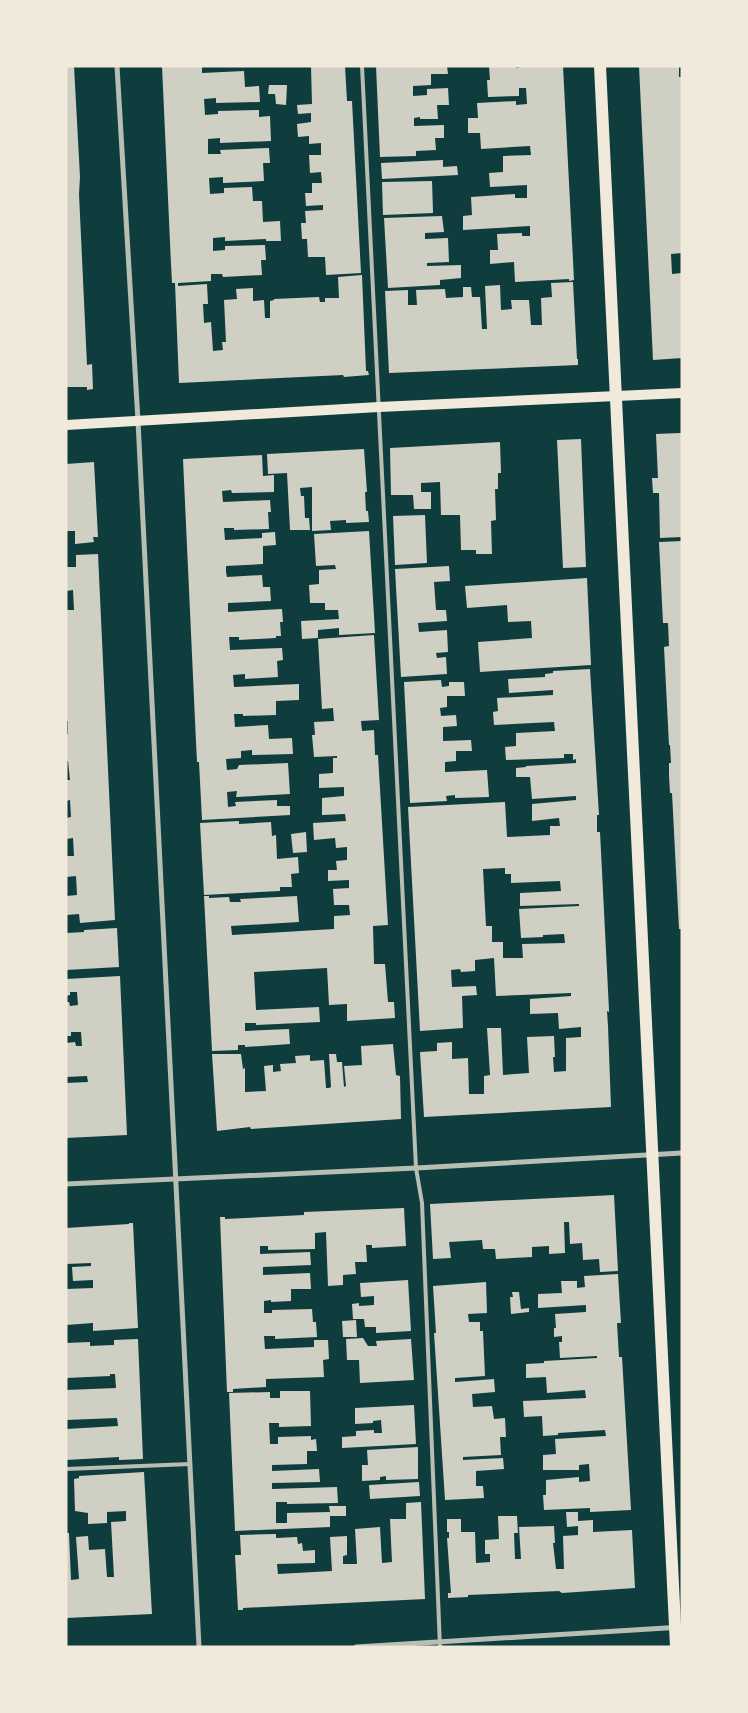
<svg xmlns="http://www.w3.org/2000/svg" width="748" height="1713" font-family="'Times New Roman',serif">
<style>
.building{fill:#cfcfc3;fill-rule:evenodd}
.lines{fill:none;stroke-linecap:round;stroke-linejoin:round}
.service{stroke:#b8beb3;stroke-width:4}
.minor{stroke:#b8beb3;stroke-width:5}
.secondary{stroke:#f1e9da;stroke-width:10}
.primary{stroke:#f1e9da;stroke-width:12}
</style>
<rect width="100%" height="100%" fill="#0f3d3e"/>
<!-- building -->
<g class="building">
<path d="M 66,66 L 74,66 L 80,177 L 79,194 L 87,365 L 92,364 L 93,389 L 87,390 L 87,387 L 66,387 Z"/>
<path d="M 162,66 L 202,66 L 202,73 L 244,71 L 245,87 L 259,86 L 260,102 L 216,103 L 216,98 L 204,99 L 205,115 L 218,114 L 218,111 L 259,110 L 259,117 L 270,116 L 271,141 L 220,143 L 220,138 L 208,139 L 208,154 L 221,154 L 220,150 L 269,148 L 270,163 L 263,163 L 264,181 L 223,183 L 223,177 L 209,178 L 210,194 L 224,193 L 224,188 L 252,187 L 253,201 L 262,201 L 263,222 L 280,221 L 281,241 L 266,241 L 266,239 L 225,241 L 225,237 L 213,238 L 213,251 L 225,250 L 225,246 L 265,245 L 266,260 L 261,260 L 262,275 L 223,277 L 222,274 L 211,274 L 211,281 L 178,283 L 178,286 L 207,284 L 208,304 L 203,304 L 204,323 L 211,322 L 213,351 L 223,350 L 222,342 L 226,342 L 224,300 L 237,299 L 236,289 L 253,288 L 253,301 L 264,300 L 265,318 L 270,318 L 270,301 L 274,300 L 274,299 L 319,297 L 320,302 L 325,302 L 325,298 L 339,298 L 338,277 L 362,275 L 366,371 L 368,371 L 369,375 L 344,377 L 343,375 L 179,383 L 175,283 L 172,283 L 171,264 Z"/>
<path d="M 311,66 L 345,66 L 347,101 L 352,101 L 361,273 L 326,275 L 325,257 L 308,257 L 307,239 L 302,239 L 301,223 L 306,223 L 305,211 L 323,210 L 323,205 L 306,206 L 305,193 L 312,193 L 312,183 L 322,183 L 321,172 L 310,173 L 309,155 L 321,155 L 321,143 L 309,144 L 309,136 L 298,137 L 297,124 L 311,122 L 311,113 L 298,114 L 297,105 L 312,104 Z"/>
<path d="M 376,66 L 447,66 L 448,74 L 431,74 L 431,85 L 413,86 L 413,96 L 427,95 L 427,89 L 448,88 L 449,105 L 437,105 L 438,119 L 420,119 L 420,117 L 414,118 L 414,126 L 444,125 L 444,138 L 435,138 L 436,150 L 416,151 L 416,156 L 380,157 Z"/>
<path d="M 489,66 L 516,66 L 516,68 L 525,66 L 563,66 L 574,280 L 569,281 L 569,279 L 515,282 L 514,262 L 490,264 L 490,250 L 498,250 L 497,234 L 522,233 L 522,236 L 530,236 L 530,226 L 463,230 L 463,216 L 472,215 L 471,197 L 515,194 L 515,198 L 527,198 L 527,185 L 490,187 L 489,173 L 503,172 L 503,156 L 531,155 L 530,146 L 481,149 L 480,133 L 468,133 L 468,118 L 478,118 L 477,103 L 516,101 L 516,105 L 527,104 L 526,88 L 519,88 L 519,96 L 488,97 L 487,80 L 490,80 Z"/>
<path d="M 639,66 L 679,66 L 679,77 L 682,77 L 682,253 L 671,254 L 672,274 L 682,273 L 682,358 L 653,360 Z"/>
<path d="M 269,85 L 287,85 L 286,105 L 276,104 L 275,94 L 268,94 Z"/>
<path d="M 443,160 L 443,167 L 457,166 L 458,175 L 382,179 L 381,163 Z"/>
<path d="M 432,181 L 433,213 L 383,215 L 382,182 Z"/>
<path d="M 442,216 L 444,232 L 425,233 L 425,239 L 448,238 L 449,262 L 427,263 L 427,266 L 461,265 L 461,278 L 440,280 L 440,285 L 388,288 L 384,218 Z"/>
<path d="M 573,282 L 577,359 L 578,359 L 578,365 L 389,373 L 385,291 L 408,290 L 408,305 L 417,305 L 416,290 L 445,289 L 446,298 L 463,297 L 463,287 L 471,287 L 472,297 L 480,297 L 482,329 L 487,329 L 485,286 L 500,285 L 501,310 L 512,309 L 511,300 L 529,300 L 531,325 L 542,325 L 541,298 L 552,297 L 551,283 Z"/>
<path d="M 680,433 L 682,433 L 682,537 L 660,538 L 659,493 L 653,493 L 652,478 L 658,478 L 656,434 Z"/>
<path d="M 581,439 L 586,567 L 563,568 L 557,440 Z"/>
<path d="M 500,442 L 501,473 L 498,473 L 498,489 L 495,489 L 496,520 L 491,521 L 492,554 L 476,554 L 476,550 L 461,550 L 460,515 L 441,515 L 440,482 L 421,483 L 421,492 L 431,492 L 431,509 L 414,509 L 413,495 L 391,495 L 390,448 Z"/>
<path d="M 364,449 L 367,492 L 365,492 L 366,511 L 368,511 L 369,522 L 346,523 L 346,520 L 330,521 L 331,530 L 312,531 L 312,487 L 300,488 L 301,496 L 304,496 L 305,518 L 309,518 L 310,530 L 290,530 L 287,473 L 268,474 L 267,454 Z"/>
<path d="M 262,455 L 263,476 L 274,475 L 274,492 L 232,493 L 231,490 L 222,491 L 223,502 L 270,500 L 271,512 L 268,512 L 269,529 L 234,530 L 234,528 L 224,528 L 225,540 L 262,538 L 262,533 L 275,532 L 276,545 L 263,546 L 263,564 L 226,566 L 226,572 L 227,577 L 262,575 L 263,587 L 270,587 L 271,601 L 228,603 L 228,612 L 282,609 L 283,622 L 280,622 L 281,636 L 276,636 L 276,638 L 239,640 L 239,637 L 229,637 L 230,650 L 282,648 L 283,660 L 277,661 L 278,677 L 245,679 L 245,674 L 233,675 L 234,687 L 299,684 L 299,700 L 276,701 L 276,715 L 243,716 L 243,714 L 234,714 L 235,727 L 268,725 L 269,739 L 292,738 L 293,754 L 252,755 L 252,750 L 241,751 L 241,758 L 226,759 L 227,770 L 237,769 L 239,765 L 288,763 L 290,794 L 236,797 L 237,791 L 227,792 L 228,807 L 236,806 L 235,802 L 277,800 L 277,806 L 290,806 L 290,815 L 202,820 L 199,762 L 197,762 L 196,742 L 183,459 Z"/>
<path d="M 94,462 L 98,537 L 93,537 L 94,542 L 75,544 L 75,531 L 66,531 L 66,464 Z"/>
<path d="M 425,515 L 427,563 L 395,565 L 393,516 Z"/>
<path d="M 369,531 L 375,633 L 339,635 L 339,628 L 318,630 L 318,638 L 302,639 L 301,621 L 339,619 L 338,610 L 325,610 L 325,603 L 310,603 L 309,585 L 319,584 L 319,570 L 336,569 L 335,565 L 316,566 L 314,534 Z"/>
<path d="M 682,541 L 682,929 L 679,929 L 672,793 L 670,793 L 669,775 L 669,763 L 671,763 L 670,745 L 669,745 L 664,647 L 669,646 L 668,623 L 663,623 L 659,542 Z"/>
<path d="M 98,554 L 115,920 L 80,923 L 79,914 L 66,915 L 66,896 L 77,895 L 76,876 L 66,877 L 66,856 L 74,856 L 73,838 L 66,839 L 66,818 L 71,817 L 70,800 L 66,801 L 66,780 L 70,780 L 68,761 L 66,761 L 66,734 L 68,734 L 68,721 L 66,721 L 66,610 L 74,610 L 73,590 L 66,591 L 66,567 L 76,567 L 76,555 Z"/>
<path d="M 449,566 L 450,581 L 434,582 L 436,610 L 446,610 L 447,621 L 418,623 L 419,632 L 447,630 L 448,652 L 436,653 L 437,658 L 446,657 L 447,674 L 401,677 L 395,569 Z"/>
<path d="M 587,578 L 591,665 L 480,672 L 478,642 L 532,638 L 531,621 L 508,622 L 507,605 L 467,608 L 465,586 Z"/>
<path d="M 374,635 L 379,720 L 361,721 L 362,731 L 374,730 L 375,754 L 375,755 L 378,755 L 388,925 L 373,926 L 374,964 L 385,964 L 388,1002 L 394,1002 L 395,1018 L 347,1021 L 347,1004 L 329,1005 L 327,968 L 254,972 L 256,1010 L 319,1007 L 320,1022 L 256,1025 L 256,1023 L 245,1023 L 245,1031 L 289,1029 L 290,1044 L 245,1047 L 245,1045 L 238,1045 L 238,1050 L 212,1051 L 204,896 L 209,896 L 209,898 L 229,897 L 230,902 L 241,902 L 240,899 L 297,896 L 299,922 L 231,926 L 232,935 L 334,929 L 334,916 L 350,915 L 349,905 L 334,905 L 333,889 L 349,888 L 349,880 L 328,881 L 328,870 L 337,870 L 336,861 L 347,860 L 347,847 L 336,848 L 335,838 L 314,840 L 313,823 L 346,821 L 345,814 L 322,815 L 322,798 L 344,796 L 344,787 L 319,788 L 319,774 L 333,773 L 333,758 L 337,758 L 337,756 L 314,757 L 312,735 L 315,735 L 314,722 L 334,721 L 333,708 L 322,709 L 318,639 Z"/>
<path d="M 590,669 L 599,815 L 597,815 L 597,832 L 600,832 L 609,1010 L 609,1012 L 607,1011 L 608,1026 L 611,1107 L 424,1117 L 420,1052 L 437,1051 L 437,1043 L 452,1042 L 452,1059 L 468,1058 L 469,1094 L 484,1094 L 484,1076 L 490,1075 L 487,1028 L 501,1028 L 503,1075 L 529,1073 L 527,1037 L 554,1036 L 555,1057 L 553,1057 L 554,1072 L 566,1071 L 566,1038 L 581,1037 L 581,1027 L 559,1029 L 558,1013 L 530,1014 L 530,999 L 571,996 L 571,993 L 496,996 L 494,958 L 475,960 L 475,971 L 461,972 L 460,969 L 451,970 L 452,987 L 476,986 L 477,995 L 462,996 L 463,1028 L 420,1031 L 408,807 L 505,802 L 507,837 L 550,835 L 550,826 L 560,826 L 559,818 L 532,821 L 532,804 L 576,800 L 576,796 L 532,799 L 530,777 L 516,777 L 516,768 L 526,767 L 526,766 L 576,763 L 576,759 L 573,760 L 573,754 L 564,754 L 564,758 L 506,760 L 505,747 L 516,746 L 516,733 L 555,731 L 554,722 L 494,725 L 493,712 L 498,711 L 497,698 L 553,695 L 553,690 L 509,693 L 508,679 L 545,677 L 545,674 L 553,673 L 553,671 ZM 505,868 L 505,874 L 511,874 L 511,883 L 560,881 L 561,891 L 520,893 L 520,906 L 579,904 L 579,906 L 519,909 L 521,938 L 543,937 L 543,935 L 564,934 L 565,943 L 522,944 L 523,958 L 503,958 L 503,942 L 492,942 L 492,926 L 486,926 L 483,869 Z"/>
<path d="M 441,680 L 442,687 L 449,686 L 449,682 L 464,682 L 465,696 L 447,696 L 447,707 L 440,708 L 441,716 L 456,715 L 457,726 L 443,727 L 443,741 L 471,740 L 472,751 L 456,751 L 456,761 L 445,762 L 445,772 L 487,770 L 489,797 L 455,798 L 455,795 L 446,796 L 447,801 L 410,803 L 404,682 Z"/>
<path d="M 239,821 L 239,824 L 271,822 L 272,836 L 276,835 L 277,859 L 298,857 L 299,873 L 291,874 L 292,887 L 280,887 L 280,891 L 204,895 L 200,823 Z"/>
<path d="M 306,832 L 307,852 L 293,853 L 291,834 Z"/>
<path d="M 117,928 L 119,967 L 66,970 L 66,933 L 84,932 L 84,930 Z"/>
<path d="M 120,976 L 127,1135 L 66,1138 L 66,1083 L 88,1082 L 87,1076 L 66,1077 L 66,1043 L 75,1042 L 76,1046 L 82,1046 L 81,1032 L 71,1032 L 71,1036 L 66,1036 L 66,1002 L 69,1002 L 70,1006 L 78,1005 L 77,992 L 70,992 L 70,995 L 66,996 L 66,979 Z"/>
<path d="M 393,1044 L 396,1075 L 400,1076 L 401,1119 L 251,1129 L 250,1127 L 217,1131 L 212,1054 L 241,1054 L 243,1069 L 245,1068 L 245,1092 L 266,1091 L 264,1066 L 273,1065 L 273,1072 L 281,1071 L 280,1064 L 296,1063 L 295,1056 L 310,1055 L 310,1061 L 324,1060 L 326,1088 L 329,1088 L 331,1087 L 329,1054 L 336,1054 L 337,1062 L 342,1062 L 344,1087 L 346,1086 L 344,1066 L 362,1065 L 361,1046 Z"/>
<path d="M 614,1195 L 618,1271 L 600,1272 L 599,1259 L 583,1260 L 582,1243 L 570,1244 L 569,1222 L 564,1222 L 565,1253 L 549,1254 L 549,1246 L 532,1247 L 532,1257 L 496,1259 L 495,1249 L 483,1249 L 482,1240 L 449,1242 L 451,1258 L 433,1259 L 430,1204 Z"/>
<path d="M 404,1208 L 406,1246 L 372,1248 L 372,1245 L 366,1245 L 367,1262 L 355,1262 L 356,1274 L 343,1275 L 343,1285 L 328,1286 L 326,1232 L 315,1233 L 315,1249 L 268,1250 L 268,1246 L 260,1246 L 260,1254 L 310,1252 L 311,1265 L 263,1267 L 263,1275 L 310,1273 L 311,1289 L 291,1289 L 291,1301 L 271,1302 L 271,1300 L 264,1301 L 264,1313 L 272,1313 L 272,1310 L 312,1309 L 313,1322 L 316,1322 L 317,1337 L 275,1339 L 275,1336 L 264,1336 L 265,1349 L 314,1347 L 314,1340 L 328,1340 L 329,1359 L 323,1360 L 324,1377 L 266,1379 L 266,1387 L 233,1389 L 233,1392 L 227,1392 L 220,1217 L 225,1217 L 225,1219 L 304,1215 L 304,1212 Z"/>
<path d="M 129,1223 L 133,1223 L 138,1328 L 93,1331 L 93,1323 L 66,1325 L 66,1289 L 93,1288 L 93,1280 L 73,1281 L 72,1267 L 91,1266 L 91,1263 L 66,1264 L 66,1228 L 129,1224 Z"/>
<path d="M 618,1274 L 621,1323 L 617,1323 L 619,1357 L 622,1357 L 631,1510 L 590,1512 L 590,1508 L 544,1510 L 543,1495 L 546,1495 L 546,1480 L 579,1477 L 579,1482 L 590,1481 L 589,1464 L 579,1465 L 579,1470 L 543,1470 L 543,1455 L 556,1454 L 555,1439 L 606,1436 L 605,1430 L 558,1433 L 558,1435 L 543,1436 L 542,1416 L 524,1417 L 523,1401 L 586,1398 L 585,1390 L 547,1393 L 546,1377 L 526,1378 L 526,1364 L 544,1363 L 544,1361 L 597,1358 L 597,1356 L 560,1358 L 559,1342 L 562,1342 L 562,1336 L 554,1337 L 554,1328 L 556,1328 L 555,1314 L 586,1312 L 586,1305 L 538,1308 L 538,1294 L 562,1293 L 561,1281 L 577,1281 L 577,1288 L 585,1287 L 584,1276 Z"/>
<path d="M 408,1280 L 411,1331 L 376,1333 L 376,1327 L 365,1327 L 364,1319 L 353,1319 L 352,1304 L 359,1303 L 359,1306 L 374,1305 L 374,1296 L 361,1297 L 360,1283 Z"/>
<path d="M 486,1282 L 487,1313 L 468,1314 L 469,1322 L 480,1322 L 480,1331 L 483,1331 L 485,1376 L 455,1378 L 455,1382 L 494,1379 L 495,1392 L 472,1394 L 473,1407 L 492,1406 L 494,1419 L 505,1418 L 506,1437 L 500,1437 L 501,1455 L 463,1457 L 463,1460 L 503,1458 L 504,1469 L 476,1471 L 476,1486 L 483,1486 L 484,1498 L 445,1500 L 434,1333 L 436,1333 L 433,1286 Z"/>
<path d="M 512,1292 L 519,1292 L 521,1309 L 529,1308 L 529,1312 L 511,1314 L 510,1297 L 513,1297 Z"/>
<path d="M 356,1320 L 357,1337 L 343,1337 L 342,1321 Z"/>
<path d="M 363,1338 L 368,1346 L 377,1346 L 376,1341 L 411,1339 L 414,1380 L 360,1383 L 359,1360 L 347,1360 L 346,1339 Z"/>
<path d="M 138,1339 L 143,1459 L 119,1460 L 119,1457 L 66,1460 L 66,1429 L 118,1426 L 117,1418 L 66,1420 L 66,1390 L 116,1388 L 115,1374 L 110,1374 L 110,1376 L 66,1378 L 66,1343 L 90,1342 L 90,1346 L 114,1345 L 114,1340 Z"/>
<path d="M 280,1391 L 310,1391 L 311,1426 L 279,1427 L 279,1423 L 269,1423 L 270,1444 L 278,1444 L 278,1437 L 311,1436 L 311,1440 L 316,1439 L 317,1451 L 307,1451 L 307,1464 L 272,1465 L 272,1471 L 319,1469 L 320,1482 L 272,1483 L 272,1489 L 337,1487 L 338,1503 L 287,1504 L 287,1502 L 276,1502 L 276,1523 L 287,1523 L 287,1513 L 330,1512 L 329,1506 L 346,1506 L 346,1516 L 330,1516 L 330,1527 L 235,1531 L 229,1393 L 270,1392 L 270,1398 L 280,1398 Z"/>
<path d="M 414,1405 L 416,1444 L 342,1448 L 342,1437 L 356,1436 L 356,1431 L 374,1430 L 374,1433 L 382,1433 L 381,1420 L 373,1421 L 373,1423 L 355,1424 L 355,1408 Z"/>
<path d="M 418,1447 L 418,1479 L 386,1480 L 386,1476 L 380,1477 L 380,1480 L 362,1481 L 362,1465 L 368,1465 L 367,1450 Z"/>
<path d="M 144,1472 L 152,1614 L 66,1618 L 66,1533 L 69,1533 L 71,1580 L 79,1579 L 76,1537 L 88,1536 L 89,1550 L 105,1549 L 107,1577 L 114,1577 L 111,1522 L 126,1521 L 126,1511 L 107,1512 L 107,1523 L 88,1524 L 88,1513 L 75,1511 L 74,1479 L 79,1478 L 79,1476 Z"/>
<path d="M 419,1482 L 420,1496 L 370,1499 L 369,1485 Z"/>
<path d="M 421,1502 L 425,1599 L 243,1608 L 243,1610 L 238,1610 L 235,1555 L 241,1555 L 240,1535 L 276,1534 L 276,1538 L 297,1537 L 298,1544 L 302,1543 L 303,1551 L 315,1550 L 315,1563 L 277,1564 L 278,1574 L 332,1571 L 330,1537 L 347,1536 L 347,1555 L 343,1556 L 343,1564 L 357,1564 L 355,1529 L 380,1527 L 382,1563 L 392,1562 L 390,1519 L 406,1519 L 406,1503 Z"/>
<path d="M 566,1512 L 578,1512 L 578,1521 L 593,1520 L 593,1532 L 632,1530 L 635,1588 L 562,1593 L 559,1591 L 468,1595 L 468,1597 L 448,1598 L 448,1593 L 451,1593 L 447,1538 L 449,1538 L 449,1532 L 447,1532 L 447,1519 L 461,1519 L 461,1532 L 475,1532 L 476,1563 L 490,1562 L 490,1554 L 485,1554 L 485,1540 L 499,1539 L 498,1516 L 517,1516 L 518,1533 L 514,1533 L 515,1559 L 521,1559 L 519,1527 L 554,1526 L 555,1543 L 553,1543 L 556,1569 L 564,1569 L 563,1536 L 578,1535 L 578,1526 L 567,1527 Z"/>
</g>
<g class="lines">
<!-- service -->
<g class="service">
<path d="M 362,66 L 416,1168 L 422,1203 L 440,1647"/>
<path d="M 66,1469 L 190,1464"/>
</g>
<!-- minor -->
<g class="minor">
<path d="M 117,66 L 138,421 L 199,1647"/>
<path d="M 66,1184 L 416,1168 L 682,1153"/>
<path d="M 356,1647 L 682,1627"/>
</g>
<!-- secondary -->
<path class="secondary" d="M 66,425 L 379,407 L 682,393"/>
<!-- primary -->
<path class="primary" d="M 600,66 L 676,1647"/>
</g>
<!-- border -->
<rect width="748" height="1713" fill="none" stroke="#f1e9da" stroke-width="135"/>
</svg>
